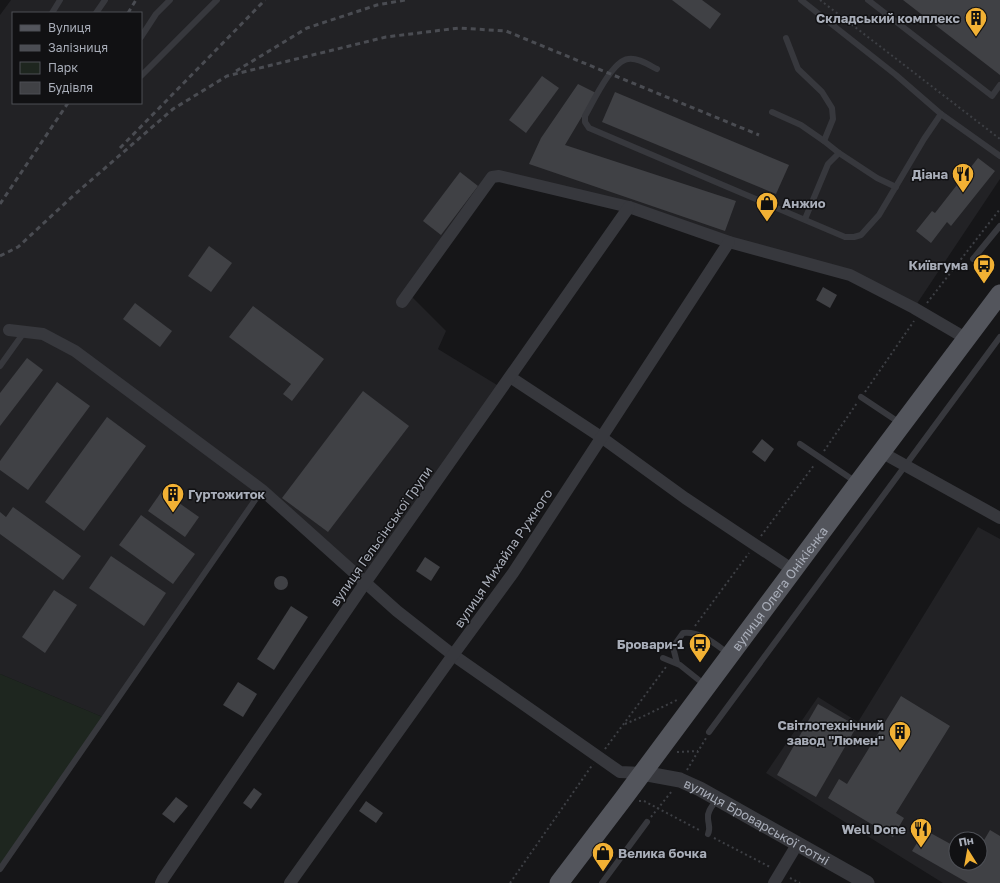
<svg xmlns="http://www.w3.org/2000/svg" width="1000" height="883" font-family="'Golos Text',sans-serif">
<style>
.built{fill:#222225;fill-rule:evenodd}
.green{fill:#1e261f}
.building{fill:#404145}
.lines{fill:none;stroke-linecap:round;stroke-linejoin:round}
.path{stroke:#3d3f44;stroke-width:2;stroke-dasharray:2 3;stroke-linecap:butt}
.service{stroke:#37383d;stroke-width:6}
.minor{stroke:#37383d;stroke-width:12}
.tertiary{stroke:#37383d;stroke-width:15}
.primary{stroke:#53555c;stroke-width:19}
.rail{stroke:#4a4c52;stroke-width:3;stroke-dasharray:5 4;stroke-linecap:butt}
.labels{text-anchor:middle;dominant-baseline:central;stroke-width:3;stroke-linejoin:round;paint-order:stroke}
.poi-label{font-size:13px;font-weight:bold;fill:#a8adb8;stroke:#111113;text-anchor:end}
.street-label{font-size:13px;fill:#a8adb8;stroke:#111113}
</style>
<rect width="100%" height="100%" fill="#161618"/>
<!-- built -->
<g class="built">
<path d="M 11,0 L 1000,0 L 1000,179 L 914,308 L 850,275 L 499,176 L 412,297 L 446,331 L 438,349 L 502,388 L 365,583 L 262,490 L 105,718 L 0,674 L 0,15 ZM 13,13 L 141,13 L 141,103 L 13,103 Z"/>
<path d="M 978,527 L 1000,539 L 1000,883 L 943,883 L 766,773 L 818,697 L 858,722 ZM 956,839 L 980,839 L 980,863 L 956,863 Z"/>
</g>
<!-- green -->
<path class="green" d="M 0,674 L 105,718 L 0,869 Z"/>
<!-- building -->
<g class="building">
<path d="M 672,0 L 702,0 L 721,14 L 710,29 Z"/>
<path d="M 903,0 L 1000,0 L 1000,75 Z"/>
<path d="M 542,76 L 559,88 L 526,133 L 509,120 Z"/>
<path d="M 578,84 L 596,93 L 565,145 L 736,201 L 725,231 L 529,164 L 541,138 Z"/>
<path d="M 615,92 L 789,165 L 776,194 L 602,122 Z"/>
<path d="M 978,158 L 995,171 L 951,226 L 947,222 L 931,243 L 916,231 L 932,211 L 935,213 Z"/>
<path d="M 460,172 L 478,186 L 441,235 L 423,221 Z"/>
<path d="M 209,246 L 232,263 L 211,292 L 188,276 Z"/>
<path d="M 823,287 L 837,295 L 830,308 L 816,300 Z"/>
<path d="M 135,303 L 172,331 L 160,347 L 123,319 Z"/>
<path d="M 253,306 L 324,359 L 292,401 L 283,394 L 291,384 L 229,337 Z"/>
<path d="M 27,358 L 43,370 L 0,426 L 0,393 Z"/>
<path d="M 57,382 L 90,406 L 28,490 L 0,470 L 0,461 Z"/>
<path d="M 363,391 L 409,426 L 328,532 L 282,498 Z"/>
<path d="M 107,417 L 146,446 L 84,531 L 45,502 Z"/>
<path d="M 762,439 L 774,449 L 765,462 L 752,452 Z"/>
<path d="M 162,491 L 199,517 L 185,537 L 148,511 Z"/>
<path d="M 13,507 L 81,556 L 63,580 L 0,534 L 0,512 L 6,517 Z"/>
<path d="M 141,515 L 195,554 L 173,584 L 119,545 Z"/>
<path d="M 111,556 L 166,593 L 144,626 L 89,588 Z"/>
<path d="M 425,557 L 440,567 L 431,581 L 416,571 Z"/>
<circle cx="281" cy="583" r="7"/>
<path d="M 54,590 L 77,605 L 45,653 L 22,637 Z"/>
<path d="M 291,606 L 308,617 L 274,670 L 257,659 Z"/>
<path d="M 238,682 L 257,694 L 243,717 L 223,705 Z"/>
<path d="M 901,696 L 950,726 L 896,813 L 904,818 L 893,837 L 828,798 L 839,779 L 847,784 Z"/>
<path d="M 818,704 L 857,726 L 816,797 L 777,775 Z"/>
<path d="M 254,788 L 262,794 L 251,809 L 243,803 Z"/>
<path d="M 176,797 L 188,806 L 174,823 L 162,814 Z"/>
<path d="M 366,801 L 383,813 L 376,823 L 359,811 Z"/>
<path d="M 925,830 L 956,847 L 956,863 L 980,863 L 980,847 L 990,830 L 1000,836 L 1000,883 L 968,883 L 912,851 Z"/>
</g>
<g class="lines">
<!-- path -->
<g class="path">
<path d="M 820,0 L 1000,139"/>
<path d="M 927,303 L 1000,209"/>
<path d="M 865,392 L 914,321"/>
<path d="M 824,451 L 857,403"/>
<path d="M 761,536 L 815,464"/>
<path d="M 695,626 L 749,553"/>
<path d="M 625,724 L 646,715 L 679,699"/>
<path d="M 605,749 L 666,667"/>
<path d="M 677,752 L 698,751"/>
<path d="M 687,770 L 706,738"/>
<path d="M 639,801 L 644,801 L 701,831"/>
<path d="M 651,817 L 672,791"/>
<path d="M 714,838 L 770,867"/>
<path d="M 790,878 L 800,883"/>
<path d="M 510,883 L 593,764"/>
</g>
<!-- service -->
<g class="service">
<path d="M 801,0 L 896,75 L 941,114 L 1000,156"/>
<path d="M 868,0 L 992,96 L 1000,85"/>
<path d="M 52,13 L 60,0"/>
<path d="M 96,13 L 105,0"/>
<path d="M 141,37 L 156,14 L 170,0"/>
<path d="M 786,38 L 798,69 L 822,92 L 832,108 L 833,119 L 824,141"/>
<path d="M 657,69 C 649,65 637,57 628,59 C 612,61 593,102 585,116 L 585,122 L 589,128 L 845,237 L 854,237 L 861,235 L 879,215 L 924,139 L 941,114"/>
<path d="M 141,76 L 217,0"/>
<path d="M 772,112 L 801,125 L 824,141 L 839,153 L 877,178 L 896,187"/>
<path d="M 805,219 L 828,164 L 839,153"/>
<path d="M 973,259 L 1000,226"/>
<path d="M 0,366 L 25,331"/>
<path d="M 861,397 L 900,423"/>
<path d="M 800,444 L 856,482"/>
<path d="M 663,658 L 680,665 L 705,685"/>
<path d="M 677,663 L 673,647 L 683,633 C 701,631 715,644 729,654"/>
<path d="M 709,732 L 1000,337"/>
<path d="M 708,834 C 711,828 708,824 708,818 C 707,811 713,805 717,799"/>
<path d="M 0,869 L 262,490"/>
<path d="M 602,883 L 647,822"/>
</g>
<!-- minor -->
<g class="minor">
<path d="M 402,302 L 492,177 L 499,176 L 629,207 L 729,242 L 850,275 L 914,308 L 967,339"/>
<path d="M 9,330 L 43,334 L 75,351 L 262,490 L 397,611 L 453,655 L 620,772 L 642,773"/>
<path d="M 510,377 L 601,437 L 685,498 L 793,570"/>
<path d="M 881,452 L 1000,518"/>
<path d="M 161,883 L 163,879 L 365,583 L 629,207"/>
<path d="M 290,883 L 453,655 L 513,573 L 729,242"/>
<path d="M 774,883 L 798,843"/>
</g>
<!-- tertiary -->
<path class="tertiary" id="s1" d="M 642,773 L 680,780 L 700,789 L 867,883"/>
<!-- primary -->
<path class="primary" id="s2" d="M 559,883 L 623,799 L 858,483 L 1000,294"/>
<!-- rail -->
<g class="rail">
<path d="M 128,13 L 136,0"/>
<path d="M 236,71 L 307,28 L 377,5 L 405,0"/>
<path d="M 120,148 L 265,0"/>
<path d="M 0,204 L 68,103"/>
<path d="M 0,256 L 18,247 L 74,195 L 173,109 L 227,76 L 386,37 L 459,28 L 506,31 L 759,135"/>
</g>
</g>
<!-- icons -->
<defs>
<g id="building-pin" transform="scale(1.15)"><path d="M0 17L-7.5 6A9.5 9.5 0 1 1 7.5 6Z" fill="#f2b134" stroke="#111113"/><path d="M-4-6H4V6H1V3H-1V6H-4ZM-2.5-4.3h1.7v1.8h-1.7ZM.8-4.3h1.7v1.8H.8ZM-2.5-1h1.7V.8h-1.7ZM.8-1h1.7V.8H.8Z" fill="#111"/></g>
<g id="restaurant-pin" transform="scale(1.15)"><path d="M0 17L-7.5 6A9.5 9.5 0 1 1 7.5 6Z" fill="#f2b134" stroke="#111113"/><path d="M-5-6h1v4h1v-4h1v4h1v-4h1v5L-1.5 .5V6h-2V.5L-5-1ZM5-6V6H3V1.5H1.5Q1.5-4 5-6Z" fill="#111"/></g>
<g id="shop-pin" transform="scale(1.15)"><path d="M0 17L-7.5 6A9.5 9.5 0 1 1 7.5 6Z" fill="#f2b134" stroke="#111113"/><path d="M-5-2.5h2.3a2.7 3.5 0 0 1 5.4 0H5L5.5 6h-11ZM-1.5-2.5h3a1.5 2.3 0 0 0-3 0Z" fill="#111"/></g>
<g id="bus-pin" transform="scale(1.15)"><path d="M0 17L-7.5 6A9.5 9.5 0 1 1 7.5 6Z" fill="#f2b134" stroke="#111113"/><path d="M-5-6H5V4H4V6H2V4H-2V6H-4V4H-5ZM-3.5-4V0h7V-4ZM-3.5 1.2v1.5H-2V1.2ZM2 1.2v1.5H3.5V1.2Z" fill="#111"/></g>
</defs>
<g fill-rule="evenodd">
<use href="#building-pin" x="976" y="18"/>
<use href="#restaurant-pin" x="963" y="174"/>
<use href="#shop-pin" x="767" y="203"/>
<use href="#bus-pin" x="984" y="265"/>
<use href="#building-pin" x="173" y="494"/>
<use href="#bus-pin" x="700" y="644"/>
<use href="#building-pin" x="900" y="732"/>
<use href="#restaurant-pin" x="921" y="829"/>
<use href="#shop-pin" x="603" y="853"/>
</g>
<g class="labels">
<!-- poi labels -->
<g class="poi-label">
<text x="960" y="18">Складський комплекс</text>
<text x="948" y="174">Діана</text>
<text x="782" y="203" text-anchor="start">Анжио</text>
<text x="968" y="265">Київгума</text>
<text x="188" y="494" text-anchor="start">Гуртожиток</text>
<text x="684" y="644">Бровари-1</text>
<text x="884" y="725">Світлотехнічний<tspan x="884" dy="15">завод "Люмен"</tspan></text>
<text x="906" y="829">Well Done</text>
<text x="618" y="853" text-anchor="start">Велика бочка</text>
</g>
<!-- street labels -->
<g class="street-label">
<text transform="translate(381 536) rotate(-55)">вулиця Гельсінської Групи</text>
<text transform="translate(503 558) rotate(-56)">вулиця Михайла Ружного</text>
<text stroke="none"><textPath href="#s2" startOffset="368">вулиця Олега Онікієнка</textPath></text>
<text stroke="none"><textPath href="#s1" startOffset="126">вулиця Броварської сотні</textPath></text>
</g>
</g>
<!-- legend -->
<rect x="12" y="12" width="130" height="92" fill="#111113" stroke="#4d4f55"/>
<rect x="20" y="25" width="20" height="6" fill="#53555c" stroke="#4d4f55"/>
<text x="48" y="32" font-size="12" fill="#a8adb8">Вулиця</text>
<rect x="20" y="45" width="20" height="6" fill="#4a4c52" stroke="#4d4f55"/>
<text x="48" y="52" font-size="12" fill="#a8adb8">Залізниця</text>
<rect x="20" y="62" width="20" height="12" fill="#1e261f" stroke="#4d4f55"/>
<text x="48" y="72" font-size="12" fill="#a8adb8">Парк</text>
<rect x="20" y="82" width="20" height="12" fill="#404145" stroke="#4d4f55"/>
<text x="48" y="92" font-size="12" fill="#a8adb8">Будівля</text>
<!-- north arrow -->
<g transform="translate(968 851) rotate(349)"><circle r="19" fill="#111113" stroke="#4d4f55"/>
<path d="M0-3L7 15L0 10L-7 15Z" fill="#f2b134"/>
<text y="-6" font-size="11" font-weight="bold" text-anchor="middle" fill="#a8adb8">Пн</text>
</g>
</svg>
